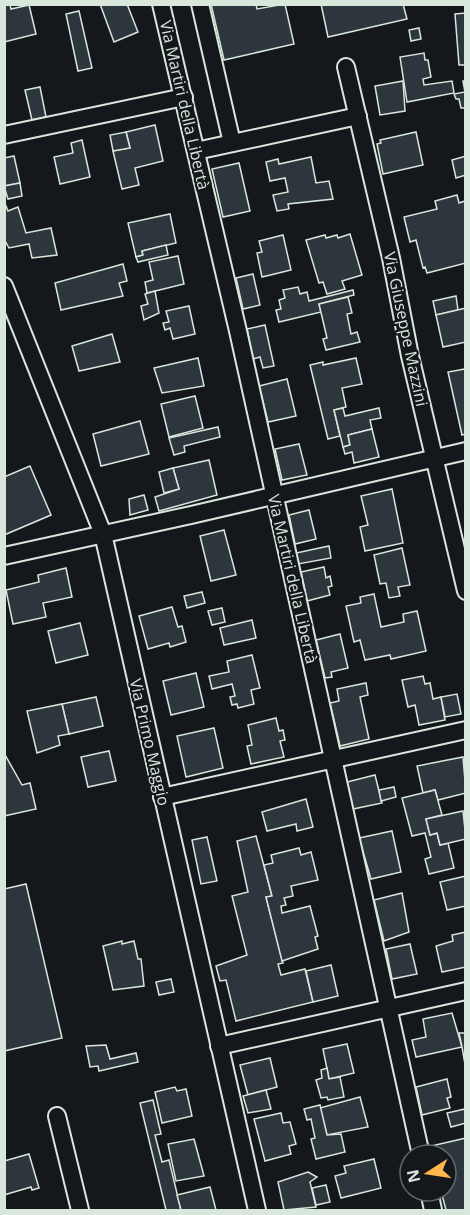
<svg xmlns="http://www.w3.org/2000/svg" width="470" height="1215" font-family="'Open Sans',sans-serif">
<style>
.building{fill:#2c363c;stroke:#d8e6dc;stroke-width:1.5}
.lines{fill:none;stroke-linecap:round;stroke-linejoin:round}
.street-casing{stroke:#d8e6dc;stroke-width:20}
.street{stroke:#14181c;stroke-width:16}
.labels{text-anchor:middle;dominant-baseline:central;stroke-width:4.5;stroke-linejoin:round;paint-order:stroke}
.street-label{font-size:16px;fill:#d8e6dc;stroke:#14181c}
</style>
<rect width="100%" height="100%" fill="#14181c"/>
<!-- building -->
<g class="building">
<path d="M 4,4 L 10,4 L 11,9 L 29,5 L 36,34 L 4,42 Z"/>
<path d="M 100,4 L 127,4 L 138,32 L 114,42 Z"/>
<path d="M 211,4 L 256,4 L 257,9 L 285,4 L 294,44 L 224,60 Z"/>
<path d="M 321,4 L 403,4 L 407,19 L 328,37 Z"/>
<path d="M 79,11 L 92,68 L 78,71 L 66,14 Z"/>
<path d="M 466,13 L 466,65 L 459,65 L 455,14 Z"/>
<path d="M 419,28 L 421,39 L 411,41 L 409,30 Z"/>
<path d="M 424,53 L 425,60 L 428,60 L 431,77 L 423,79 L 424,85 L 452,81 L 454,93 L 407,102 L 400,57 Z"/>
<path d="M 403,81 L 405,111 L 380,115 L 375,86 Z"/>
<path d="M 463,81 L 466,81 L 466,108 L 461,108 L 459,99 L 456,99 L 454,94 L 465,92 Z"/>
<path d="M 40,87 L 46,117 L 32,120 L 25,90 Z"/>
<path d="M 155,125 L 163,161 L 135,168 L 139,185 L 122,189 L 113,151 L 130,148 L 126,132 Z"/>
<path d="M 126,132 L 130,148 L 113,151 L 110,135 Z"/>
<path d="M 416,132 L 423,165 L 383,174 L 377,144 L 381,143 L 380,140 Z"/>
<path d="M 82,140 L 90,177 L 60,184 L 54,157 L 73,153 L 71,143 Z"/>
<path d="M 14,156 L 20,183 L 4,186 L 4,158 Z"/>
<path d="M 466,156 L 466,175 L 456,178 L 452,160 Z"/>
<path d="M 311,157 L 316,183 L 329,181 L 333,199 L 288,204 L 289,209 L 277,211 L 273,195 L 288,192 L 285,178 L 270,181 L 266,162 L 278,159 L 279,164 Z"/>
<path d="M 239,163 L 250,211 L 223,217 L 212,169 Z"/>
<path d="M 20,183 L 22,196 L 8,199 L 4,186 Z"/>
<path d="M 457,195 L 459,203 L 465,201 L 466,204 L 466,263 L 427,273 L 425,267 L 423,268 L 416,240 L 410,242 L 404,217 L 437,209 L 435,201 Z"/>
<path d="M 4,201 L 8,211 L 18,207 L 26,233 L 51,228 L 57,255 L 32,258 L 29,244 L 9,248 L 4,239 Z"/>
<path d="M 170,214 L 176,243 L 142,251 L 143,255 L 136,257 L 128,223 Z"/>
<path d="M 350,234 L 362,275 L 342,281 L 345,289 L 327,294 L 323,282 L 319,283 L 306,240 L 325,235 L 326,238 L 337,235 L 338,238 Z"/>
<path d="M 283,235 L 291,270 L 262,277 L 257,253 L 262,252 L 259,241 Z"/>
<path d="M 166,245 L 168,255 L 138,262 L 136,257 L 143,255 L 142,251 Z"/>
<path d="M 178,256 L 184,284 L 147,293 L 145,282 L 153,280 L 149,262 Z"/>
<path d="M 123,264 L 127,281 L 119,283 L 123,296 L 61,310 L 55,283 Z"/>
<path d="M 253,274 L 260,305 L 243,309 L 236,278 Z"/>
<path d="M 298,287 L 300,294 L 307,292 L 309,301 L 353,290 L 354,295 L 319,304 L 321,312 L 279,322 L 276,310 L 281,309 L 279,300 L 285,298 L 283,290 Z"/>
<path d="M 155,291 L 159,313 L 144,320 L 141,306 L 148,304 L 145,294 Z"/>
<path d="M 456,296 L 458,310 L 436,315 L 433,301 Z"/>
<path d="M 348,297 L 352,313 L 347,314 L 351,334 L 357,332 L 360,342 L 326,350 L 323,339 L 327,338 L 319,304 Z"/>
<path d="M 189,306 L 195,334 L 173,339 L 170,328 L 165,330 L 163,323 L 169,322 L 166,311 Z"/>
<path d="M 466,308 L 466,342 L 443,347 L 436,315 Z"/>
<path d="M 265,325 L 274,366 L 263,368 L 260,357 L 253,359 L 247,329 Z"/>
<path d="M 112,334 L 120,362 L 79,371 L 72,346 Z"/>
<path d="M 198,358 L 204,386 L 162,393 L 154,368 Z"/>
<path d="M 356,358 L 362,384 L 342,388 L 346,407 L 334,410 L 340,436 L 328,439 L 310,365 L 323,362 L 323,365 Z"/>
<path d="M 465,369 L 466,434 L 462,435 L 448,372 Z"/>
<path d="M 287,379 L 296,416 L 268,422 L 259,386 Z"/>
<path d="M 195,396 L 203,428 L 169,437 L 161,404 Z"/>
<path d="M 343,408 L 345,416 L 379,408 L 381,418 L 370,420 L 372,429 L 348,435 L 350,445 L 343,447 L 334,410 Z"/>
<path d="M 140,421 L 149,454 L 101,466 L 93,434 Z"/>
<path d="M 218,427 L 220,437 L 184,446 L 185,452 L 174,455 L 169,438 Z"/>
<path d="M 372,429 L 379,457 L 354,463 L 352,452 L 345,454 L 343,447 L 350,445 L 348,435 Z"/>
<path d="M 299,444 L 307,475 L 282,480 L 275,449 Z"/>
<path d="M 209,460 L 217,495 L 159,511 L 155,497 L 179,489 L 173,468 Z"/>
<path d="M 30,466 L 51,515 L 4,535 L 4,477 Z"/>
<path d="M 173,468 L 179,489 L 164,493 L 159,472 Z"/>
<path d="M 392,489 L 403,543 L 365,551 L 360,527 L 368,525 L 361,496 Z"/>
<path d="M 144,495 L 148,510 L 130,515 L 129,499 Z"/>
<path d="M 309,510 L 316,539 L 295,544 L 289,515 Z"/>
<path d="M 224,530 L 236,575 L 211,581 L 200,536 Z"/>
<path d="M 329,546 L 331,558 L 298,564 L 296,553 Z"/>
<path d="M 402,548 L 410,585 L 398,587 L 400,596 L 389,598 L 386,583 L 380,584 L 374,555 Z"/>
<path d="M 324,567 L 326,578 L 330,576 L 332,586 L 328,587 L 330,595 L 307,601 L 301,572 Z"/>
<path d="M 66,568 L 72,597 L 43,603 L 46,617 L 13,624 L 6,590 L 39,582 L 38,575 Z"/>
<path d="M 202,592 L 205,603 L 187,608 L 184,596 Z"/>
<path d="M 374,594 L 381,627 L 404,622 L 403,614 L 417,611 L 426,651 L 391,659 L 390,655 L 365,660 L 360,640 L 354,642 L 346,606 L 361,603 L 360,597 Z"/>
<path d="M 172,607 L 178,627 L 182,626 L 186,642 L 170,647 L 169,643 L 148,649 L 139,616 Z"/>
<path d="M 222,608 L 225,622 L 212,625 L 208,611 Z"/>
<path d="M 252,620 L 256,638 L 224,645 L 220,628 Z"/>
<path d="M 80,623 L 88,655 L 56,663 L 48,631 Z"/>
<path d="M 340,634 L 348,668 L 331,672 L 332,677 L 325,678 L 316,640 Z"/>
<path d="M 252,655 L 260,688 L 251,690 L 254,704 L 238,708 L 237,704 L 232,705 L 230,697 L 235,696 L 232,684 L 212,689 L 209,676 L 229,672 L 227,661 Z"/>
<path d="M 196,673 L 204,707 L 171,715 L 163,681 Z"/>
<path d="M 423,676 L 425,684 L 430,683 L 433,699 L 441,697 L 445,720 L 419,725 L 415,705 L 408,707 L 402,680 Z"/>
<path d="M 366,683 L 368,695 L 360,697 L 369,739 L 340,746 L 330,703 L 339,701 L 337,689 Z"/>
<path d="M 457,694 L 461,714 L 445,717 L 441,697 Z"/>
<path d="M 96,697 L 103,726 L 69,734 L 62,704 Z"/>
<path d="M 62,704 L 69,734 L 58,736 L 60,745 L 37,753 L 27,711 Z"/>
<path d="M 276,718 L 279,731 L 283,730 L 285,740 L 280,741 L 284,757 L 251,764 L 247,746 L 252,745 L 248,725 Z"/>
<path d="M 214,728 L 223,768 L 186,777 L 177,736 Z"/>
<path d="M 109,751 L 116,781 L 88,787 L 81,757 Z"/>
<path d="M 4,753 L 22,785 L 30,783 L 36,809 L 4,816 Z"/>
<path d="M 463,757 L 466,793 L 438,800 L 435,790 L 423,793 L 417,766 Z"/>
<path d="M 375,775 L 382,803 L 353,809 L 347,782 Z"/>
<path d="M 394,787 L 396,797 L 381,801 L 379,790 Z"/>
<path d="M 435,790 L 442,815 L 426,819 L 430,835 L 437,833 L 440,845 L 448,843 L 454,868 L 429,874 L 425,859 L 431,857 L 425,833 L 412,836 L 402,798 Z"/>
<path d="M 306,799 L 313,827 L 297,831 L 296,824 L 267,831 L 262,812 Z"/>
<path d="M 463,811 L 466,839 L 440,845 L 437,833 L 430,835 L 426,819 Z"/>
<path d="M 392,831 L 401,872 L 371,879 L 359,838 Z"/>
<path d="M 256,836 L 272,896 L 266,897 L 283,963 L 278,964 L 281,975 L 305,969 L 313,1002 L 236,1021 L 226,980 L 220,981 L 216,966 L 247,955 L 232,896 L 248,892 L 237,841 Z"/>
<path d="M 207,837 L 217,881 L 201,884 L 192,840 Z"/>
<path d="M 299,848 L 301,855 L 311,852 L 318,880 L 291,886 L 293,896 L 284,898 L 286,905 L 281,906 L 282,913 L 310,906 L 318,936 L 315,937 L 318,949 L 282,961 L 266,897 L 272,896 L 264,865 L 273,863 L 271,855 Z"/>
<path d="M 466,876 L 466,906 L 447,910 L 440,882 Z"/>
<path d="M 26,884 L 62,1038 L 4,1051 L 4,889 Z"/>
<path d="M 402,893 L 409,932 L 384,941 L 374,900 Z"/>
<path d="M 466,932 L 466,967 L 442,972 L 436,946 L 453,941 L 452,935 Z"/>
<path d="M 122,941 L 122,944 L 134,941 L 138,959 L 141,959 L 144,986 L 113,990 L 103,946 Z"/>
<path d="M 410,944 L 417,974 L 392,979 L 386,949 Z"/>
<path d="M 331,965 L 338,996 L 313,1002 L 306,971 Z"/>
<path d="M 171,979 L 174,992 L 159,995 L 156,982 Z"/>
<path d="M 452,1013 L 462,1047 L 416,1057 L 412,1040 L 426,1037 L 423,1019 Z"/>
<path d="M 459,1033 L 466,1033 L 465,1064 L 462,1047 Z"/>
<path d="M 347,1044 L 354,1073 L 329,1079 L 323,1049 Z"/>
<path d="M 106,1045 L 110,1059 L 136,1053 L 138,1062 L 99,1071 L 98,1066 L 90,1067 L 86,1046 Z"/>
<path d="M 270,1058 L 277,1087 L 248,1095 L 240,1065 Z"/>
<path d="M 327,1068 L 329,1079 L 340,1077 L 344,1097 L 328,1100 L 327,1097 L 321,1098 L 316,1080 L 322,1078 L 321,1070 Z"/>
<path d="M 447,1079 L 451,1097 L 447,1098 L 450,1108 L 422,1115 L 416,1087 Z"/>
<path d="M 175,1087 L 177,1091 L 186,1089 L 192,1116 L 162,1123 L 155,1092 Z"/>
<path d="M 266,1090 L 271,1109 L 248,1113 L 243,1096 Z"/>
<path d="M 360,1097 L 368,1127 L 327,1135 L 320,1108 Z"/>
<path d="M 153,1100 L 161,1134 L 155,1135 L 162,1162 L 169,1160 L 181,1210 L 166,1210 L 140,1103 Z"/>
<path d="M 320,1105 L 327,1135 L 341,1134 L 345,1152 L 316,1159 L 311,1139 L 315,1138 L 311,1119 L 307,1120 L 304,1109 Z"/>
<path d="M 465,1109 L 466,1123 L 451,1127 L 447,1113 Z"/>
<path d="M 281,1113 L 283,1123 L 290,1122 L 296,1144 L 289,1146 L 291,1154 L 265,1161 L 254,1119 Z"/>
<path d="M 466,1138 L 466,1210 L 446,1210 L 441,1191 L 446,1191 L 446,1155 L 433,1155 L 431,1146 Z"/>
<path d="M 194,1139 L 204,1176 L 176,1181 L 168,1144 Z"/>
<path d="M 29,1154 L 39,1188 L 32,1190 L 31,1187 L 4,1195 L 4,1161 Z"/>
<path d="M 374,1159 L 381,1188 L 341,1198 L 335,1176 L 346,1173 L 344,1166 Z"/>
<path d="M 308,1172 L 317,1177 L 310,1182 L 316,1207 L 284,1210 L 278,1182 Z"/>
<path d="M 326,1185 L 330,1202 L 316,1205 L 312,1188 Z"/>
<path d="M 210,1187 L 216,1210 L 181,1210 L 177,1195 Z"/>
</g>
<g class="lines">
<!-- street casing -->
<g class="street-casing">
<g id="street">
<path d="M 161,4 L 238,331 L 421,1155"/>
<path d="M 200,4 L 232,143"/>
<path d="M 346,67 L 391,258 L 410,356 L 466,591"/>
<path d="M 4,135 L 184,97"/>
<path d="M 196,151 L 358,116"/>
<path d="M 4,286 L 103,534 L 257,1210"/>
<path d="M 4,556 L 191,515 L 466,451"/>
<path d="M 162,797 L 466,730"/>
<path d="M 219,1046 L 466,991"/>
<path d="M 57,1116 L 80,1210"/>
<path d="M 429,1191 L 433,1210"/>
</g>
</g>
<!-- street -->
<use href="#street" class="street"/>
</g>
<g class="labels">
<!-- street labels -->
<g class="street-label">
<text transform="translate(185 105) rotate(77)">Via Martiri della Libertà</text>
<text transform="translate(406 329) rotate(78)">Via Giuseppe Mazzini</text>
<text transform="translate(293 579) rotate(77)">Via Martiri della Libertà</text>
<text transform="translate(150 742) rotate(77)">Via Primo Maggio</text>
</g>
</g>
<!-- border -->
<rect width="470" height="1215" fill="none" stroke="#d8e6dc" stroke-width="12"/>
<!-- north arrow -->
<g transform="translate(428 1173) rotate(258)"><circle r="28" fill="#14181c" stroke="#626a69" stroke-width="1.5"/>
<path d="M0-4.5L10 22L0 15L-10 22Z" fill="#ffb74d"/>
<text y="-9" font-size="16" font-weight="bold" text-anchor="middle" fill="#d8e6dc">N</text>
</g>
</svg>
